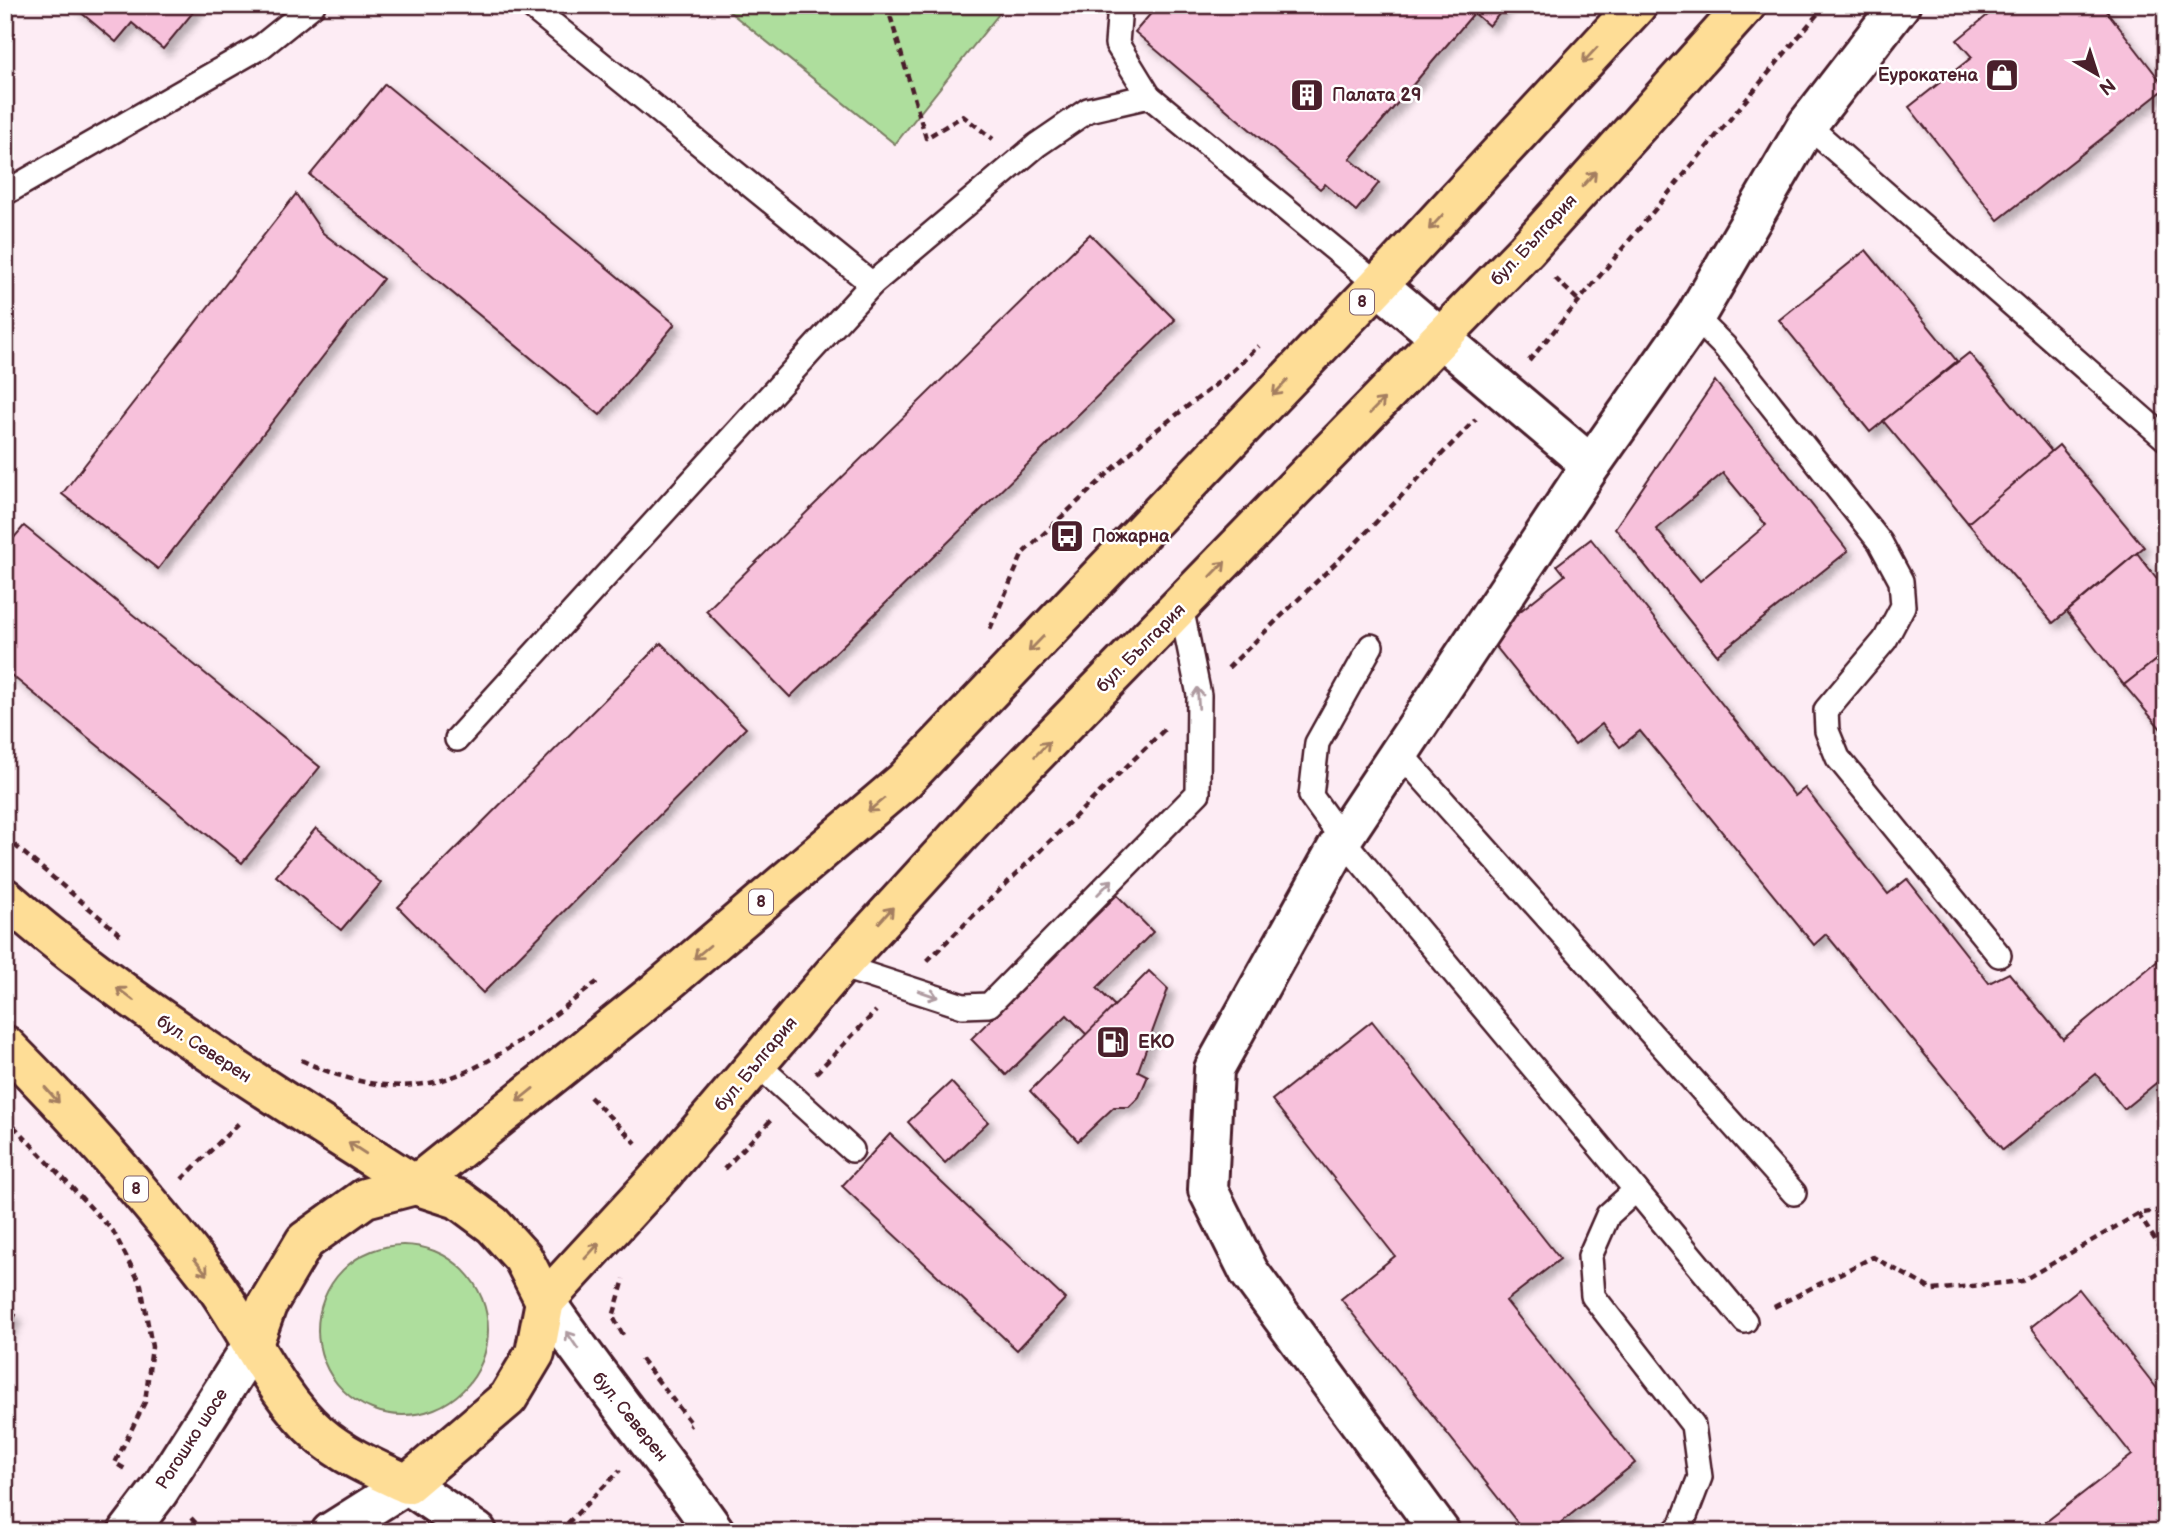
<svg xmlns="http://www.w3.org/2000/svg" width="2171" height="1537" font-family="'Balsamiq Sans',sans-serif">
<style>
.green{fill:#aede9d;stroke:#7c7e64;stroke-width:2}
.building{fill:#f7c1db;stroke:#4a1f2b;stroke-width:2;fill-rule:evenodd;filter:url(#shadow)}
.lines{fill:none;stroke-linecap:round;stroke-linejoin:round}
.service-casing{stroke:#4a1f2b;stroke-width:28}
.minor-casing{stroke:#4a1f2b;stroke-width:44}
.secondary-casing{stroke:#4a1f2b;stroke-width:44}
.primary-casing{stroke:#4a1f2b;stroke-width:44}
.path{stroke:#4a1f2b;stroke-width:4.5;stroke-dasharray:7 5;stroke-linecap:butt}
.service{stroke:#fff;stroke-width:23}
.minor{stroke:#fff;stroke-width:38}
.secondary{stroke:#fff;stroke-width:38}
.primary{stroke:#fedd96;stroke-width:38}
.oneway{stroke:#a47e60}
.oneway2{stroke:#ae9aa0}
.labels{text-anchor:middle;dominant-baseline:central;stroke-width:5;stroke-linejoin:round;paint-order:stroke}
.shield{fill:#fff;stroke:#80626b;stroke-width:2}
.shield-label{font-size:16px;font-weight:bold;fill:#4a1f2b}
.poi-label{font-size:18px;font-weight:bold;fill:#4a1f2b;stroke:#fff;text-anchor:start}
.street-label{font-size:18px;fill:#4a1f2b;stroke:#fff}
</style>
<defs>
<filter id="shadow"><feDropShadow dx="6" dy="6" stdDeviation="3.5" flood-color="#0004"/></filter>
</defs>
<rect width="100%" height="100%" fill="#fdecf4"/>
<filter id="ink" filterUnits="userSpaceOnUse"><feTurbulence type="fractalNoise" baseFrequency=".0143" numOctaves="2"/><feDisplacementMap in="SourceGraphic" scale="14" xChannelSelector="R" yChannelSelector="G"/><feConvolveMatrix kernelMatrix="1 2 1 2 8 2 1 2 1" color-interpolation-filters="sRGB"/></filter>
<g filter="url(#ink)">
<!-- green -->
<g class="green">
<path d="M 721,5 L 1006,5 L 895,144 Z"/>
<circle cx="403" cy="1330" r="85"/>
</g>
<!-- building -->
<g class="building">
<path d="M 72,5 L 199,5 L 163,49 L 132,23 L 116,42 Z"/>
<path d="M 1158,5 L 1507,5 L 1489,26 L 1474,13 L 1350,159 L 1379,183 L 1356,211 L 1325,184 L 1320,189 L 1135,32 Z"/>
<path d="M 2000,5 L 2102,5 L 2166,88 L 1998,220 L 1909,107 L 1972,57 L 1957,40 Z"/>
<path d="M 385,84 L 675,324 L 600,415 L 310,175 Z"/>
<path d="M 296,194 L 323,233 L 383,279 L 158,569 L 62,494 Z"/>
<path d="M 1090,234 L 1175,320 L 790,697 L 706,611 Z"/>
<path d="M 1866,250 L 1957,361 L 1870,432 L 1779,320 Z"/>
<path d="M 1969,353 L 2053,453 L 1968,523 L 1883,421 Z"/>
<path d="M 1715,381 L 1848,551 L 1717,655 L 1615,528 ZM 1723,473 L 1766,525 L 1700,581 L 1656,529 Z"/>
<path d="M 2059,445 L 2144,547 L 2053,623 L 1968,523 Z"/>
<path d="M 24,526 L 320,767 L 242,863 L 5,670 L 5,548 Z"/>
<path d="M 1591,539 L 1795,796 L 1805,788 L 1888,894 L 1907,879 L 1989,983 L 2009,973 L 2063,1039 L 2166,954 L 2166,1075 L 2124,1109 L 2096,1074 L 2003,1150 L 1826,934 L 1814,945 L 1640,731 L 1620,747 L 1602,724 L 1575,745 L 1488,637 L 1565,575 L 1557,565 Z"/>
<path d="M 2137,553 L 2166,590 L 2166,652 L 2124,685 L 2067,612 Z"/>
<path d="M 661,643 L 746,728 L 483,993 L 398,907 Z"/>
<path d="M 2166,652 L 2166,735 L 2124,685 Z"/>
<path d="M 316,828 L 381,883 L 341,930 L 276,876 Z"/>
<path d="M 1117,895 L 1153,932 L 1097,988 L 1115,1006 L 1087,1035 L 1067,1015 L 1006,1075 L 971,1039 Z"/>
<path d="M 1149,971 L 1168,989 L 1138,1071 L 1148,1076 L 1139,1097 L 1129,1107 L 1114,1107 L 1078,1141 L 1030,1091 Z"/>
<path d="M 1372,1021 L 1560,1259 L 1506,1301 L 1635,1463 L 1549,1532 L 1525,1532 L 1341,1299 L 1395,1256 L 1272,1100 Z"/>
<path d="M 951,1082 L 988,1122 L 945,1163 L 908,1122 Z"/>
<path d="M 890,1134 L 1065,1299 L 1017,1350 L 842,1186 Z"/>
<path d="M 2079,1289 L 2166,1400 L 2166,1524 L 2156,1532 L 2033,1532 L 2132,1455 L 2031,1327 Z"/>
<path d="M 5,1310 L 16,1315 L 5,1336 Z"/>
</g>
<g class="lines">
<!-- service casing -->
<g class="service-casing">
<g id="service">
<path d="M 529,5 L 872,284"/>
<path d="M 1120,5 L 1117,44 L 1149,96 L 1378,285"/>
<path d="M 1807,125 L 2166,439"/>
<path d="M 5,193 L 262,46 L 313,5"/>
<path d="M 1695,317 L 1725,347 L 1880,542 L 1901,581 L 1903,606 L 1885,640 L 1826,710 L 1827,731 L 1838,758 L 1999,955"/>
<path d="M 1371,646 L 1317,743 L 1311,796 L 1342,839 L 1636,1190 L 1608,1215 L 1590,1256 L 1593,1296 L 1693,1425 L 1700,1477 L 1682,1524 L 1674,1532"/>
<path d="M 457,739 L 872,284 L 1037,145 L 1088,110 L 1149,96"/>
<path d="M 1400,753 L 1794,1193"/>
<path d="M 840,966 L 963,1006 L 989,1005 L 1198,793 L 1199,695 L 1181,607"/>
<path d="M 756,1063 L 852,1150"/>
<path d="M 1636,1190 L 1745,1321"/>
</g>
</g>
<!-- minor casing -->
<g class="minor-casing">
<g id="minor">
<path d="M 1378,285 L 1591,465"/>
<path d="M 1440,1532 L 1249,1272 L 1208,1190 L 1214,1069 L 1342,839 L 1591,465 L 1695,317 L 1807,125 L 1900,5"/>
</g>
</g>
<!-- secondary casing -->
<g class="secondary-casing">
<g id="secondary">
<path d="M 545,1301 C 599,1380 660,1453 715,1532"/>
<path d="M 128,1532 L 159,1491 L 253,1344"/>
<path d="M 331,1532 L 407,1484 L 477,1532"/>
</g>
</g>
<!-- primary casing -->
<g class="primary-casing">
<g id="primary">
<path d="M 5,898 C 131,1008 274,1094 415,1185 L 458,1199 L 493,1225 L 523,1258 L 545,1301 L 535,1353 L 508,1398 L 407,1484 C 377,1470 344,1456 319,1434 C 273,1394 246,1325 209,1277 C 146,1196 77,1117 5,1045"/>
<path d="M 545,1301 L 665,1171 L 840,966 L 996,795 L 1526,250 L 1746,5"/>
<path d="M 253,1344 L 267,1305 L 305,1241 L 365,1198 L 415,1185 L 658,990 L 904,781 L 1378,285 L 1637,5"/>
</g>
</g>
<!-- path -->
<g class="path">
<path d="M 887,5 L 926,138 L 963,116 L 993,139"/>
<path d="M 1555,278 L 1580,302"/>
<path d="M 1529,361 L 1825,5"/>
<path d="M 990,629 L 1023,553 L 1145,439 L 1228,375 L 1259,346"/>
<path d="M 1228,668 L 1352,547 L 1476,419"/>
<path d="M 5,837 L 122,936"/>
<path d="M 927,961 L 1166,728"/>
<path d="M 301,1060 C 434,1123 495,1060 597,982"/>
<path d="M 816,1073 L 876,1011"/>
<path d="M 590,1097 L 636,1143"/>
<path d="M 5,1117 L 113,1231 L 141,1285 L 152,1347 L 145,1402 L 115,1463 L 125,1469"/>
<path d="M 724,1169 L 771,1120"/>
<path d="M 182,1179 L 241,1121"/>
<path d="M 2138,1214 L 2166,1256"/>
<path d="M 1774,1307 L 1873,1257 L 1933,1290 L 2022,1281 L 2138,1214 L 2166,1209"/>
<path d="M 623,1335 L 613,1317 L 624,1279"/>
<path d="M 641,1359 L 692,1424 L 689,1426"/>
<path d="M 191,1518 L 204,1532"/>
<path d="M 559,1532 L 620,1470"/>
</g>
<!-- service -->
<use href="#service" class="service"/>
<!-- minor -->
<use href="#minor" class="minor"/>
<!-- secondary -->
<use href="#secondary" class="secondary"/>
<!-- primary -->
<use href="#primary" class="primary"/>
</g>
<!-- one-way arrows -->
<defs><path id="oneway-shaft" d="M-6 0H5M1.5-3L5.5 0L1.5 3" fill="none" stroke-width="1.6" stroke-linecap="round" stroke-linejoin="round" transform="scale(1.75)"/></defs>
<g class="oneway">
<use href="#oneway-shaft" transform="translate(1590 55) rotate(133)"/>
<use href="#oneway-shaft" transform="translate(1589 179) rotate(-48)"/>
<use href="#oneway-shaft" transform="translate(1436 222) rotate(133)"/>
<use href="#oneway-shaft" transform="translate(1280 388) rotate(134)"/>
<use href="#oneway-shaft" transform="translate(1377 406) rotate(-46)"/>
<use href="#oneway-shaft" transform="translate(1218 569) rotate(-46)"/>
<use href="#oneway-shaft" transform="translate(1036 644) rotate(134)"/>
<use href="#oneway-shaft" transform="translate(1042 749) rotate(-45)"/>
<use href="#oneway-shaft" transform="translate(876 805) rotate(140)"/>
<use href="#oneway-shaft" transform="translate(886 915) rotate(-48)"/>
<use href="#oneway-shaft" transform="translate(702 952) rotate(140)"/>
<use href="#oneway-shaft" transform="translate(125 994) rotate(-143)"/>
<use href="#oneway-shaft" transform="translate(52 1095) rotate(48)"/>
<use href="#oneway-shaft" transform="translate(525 1095) rotate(141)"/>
<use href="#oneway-shaft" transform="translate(357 1148) rotate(-147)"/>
<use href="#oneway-shaft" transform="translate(592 1251) rotate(-47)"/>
<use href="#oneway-shaft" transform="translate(201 1267) rotate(51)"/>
</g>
<g class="oneway2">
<use href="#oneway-shaft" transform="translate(1198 698) rotate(-94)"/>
<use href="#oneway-shaft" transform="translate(1105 887) rotate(-45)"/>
<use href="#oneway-shaft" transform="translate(928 994) rotate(19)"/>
<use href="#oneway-shaft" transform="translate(572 1340) rotate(-124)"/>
</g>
</g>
<!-- icons -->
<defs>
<g id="shop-square" transform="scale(1.75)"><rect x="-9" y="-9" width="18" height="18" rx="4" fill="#4a1f2b" stroke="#fff"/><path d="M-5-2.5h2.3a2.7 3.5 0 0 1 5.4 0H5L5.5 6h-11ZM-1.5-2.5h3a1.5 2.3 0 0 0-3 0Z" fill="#fff"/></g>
<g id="building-square" transform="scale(1.75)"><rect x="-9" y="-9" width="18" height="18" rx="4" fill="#4a1f2b" stroke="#fff"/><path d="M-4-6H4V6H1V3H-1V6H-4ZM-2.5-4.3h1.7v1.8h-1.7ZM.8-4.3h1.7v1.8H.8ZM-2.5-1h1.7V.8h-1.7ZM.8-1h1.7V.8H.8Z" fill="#fff"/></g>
<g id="bus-square" transform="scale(1.75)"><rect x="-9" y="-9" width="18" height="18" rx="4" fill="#4a1f2b" stroke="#fff"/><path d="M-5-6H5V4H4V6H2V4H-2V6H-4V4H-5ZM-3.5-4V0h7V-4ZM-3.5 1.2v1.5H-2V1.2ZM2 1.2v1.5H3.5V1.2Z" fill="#fff"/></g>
<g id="fuel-square" transform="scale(1.75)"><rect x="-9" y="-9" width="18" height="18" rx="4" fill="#4a1f2b" stroke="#fff"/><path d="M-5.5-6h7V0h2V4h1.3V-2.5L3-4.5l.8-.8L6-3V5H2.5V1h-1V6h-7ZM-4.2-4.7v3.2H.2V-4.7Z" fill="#fff"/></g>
</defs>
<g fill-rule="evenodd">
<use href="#shop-square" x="2002" y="75"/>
<use href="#building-square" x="1307" y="95"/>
<use href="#bus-square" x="1067" y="536"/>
<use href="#fuel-square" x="1113" y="1042"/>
</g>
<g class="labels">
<!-- shield labels -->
<g class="shield">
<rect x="1350" y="289.5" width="24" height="25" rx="5"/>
<rect x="749" y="889.5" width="24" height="25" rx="5"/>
<rect x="124" y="1176.5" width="24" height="25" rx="5"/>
</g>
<g class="shield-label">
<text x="1362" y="302">8</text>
<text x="761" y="902">8</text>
<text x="136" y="1189">8</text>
</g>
<!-- poi labels -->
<g class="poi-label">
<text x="1978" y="75" text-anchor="end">Еурокатена</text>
<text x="1332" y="95">Палата 29</text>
<text x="1092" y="536">Пожарна</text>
<text x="1138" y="1042">EKO</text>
</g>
<!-- street labels -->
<g class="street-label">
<text transform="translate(1534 240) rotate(-47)">бул. България</text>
<text transform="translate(1141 648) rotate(-45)">бул. България</text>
<text transform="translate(204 1049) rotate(33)">бул. Северен</text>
<text transform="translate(756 1064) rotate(-50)">бул. България</text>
<text transform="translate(630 1417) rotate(51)">бул. Северен</text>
<text transform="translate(192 1439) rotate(-57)">Рогошко шосе</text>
</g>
</g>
<!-- margin -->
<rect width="2171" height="1537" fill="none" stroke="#fff" stroke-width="28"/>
<rect x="14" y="14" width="2143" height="1509" fill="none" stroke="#4a1f2b" stroke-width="2.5" filter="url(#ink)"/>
<!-- north arrow -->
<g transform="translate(2097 74) rotate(141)" stroke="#ffffff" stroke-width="5" paint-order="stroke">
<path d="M0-5L12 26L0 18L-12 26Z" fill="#4a1f2b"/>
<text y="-10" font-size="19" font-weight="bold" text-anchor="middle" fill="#4a1f2b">N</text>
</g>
</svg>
